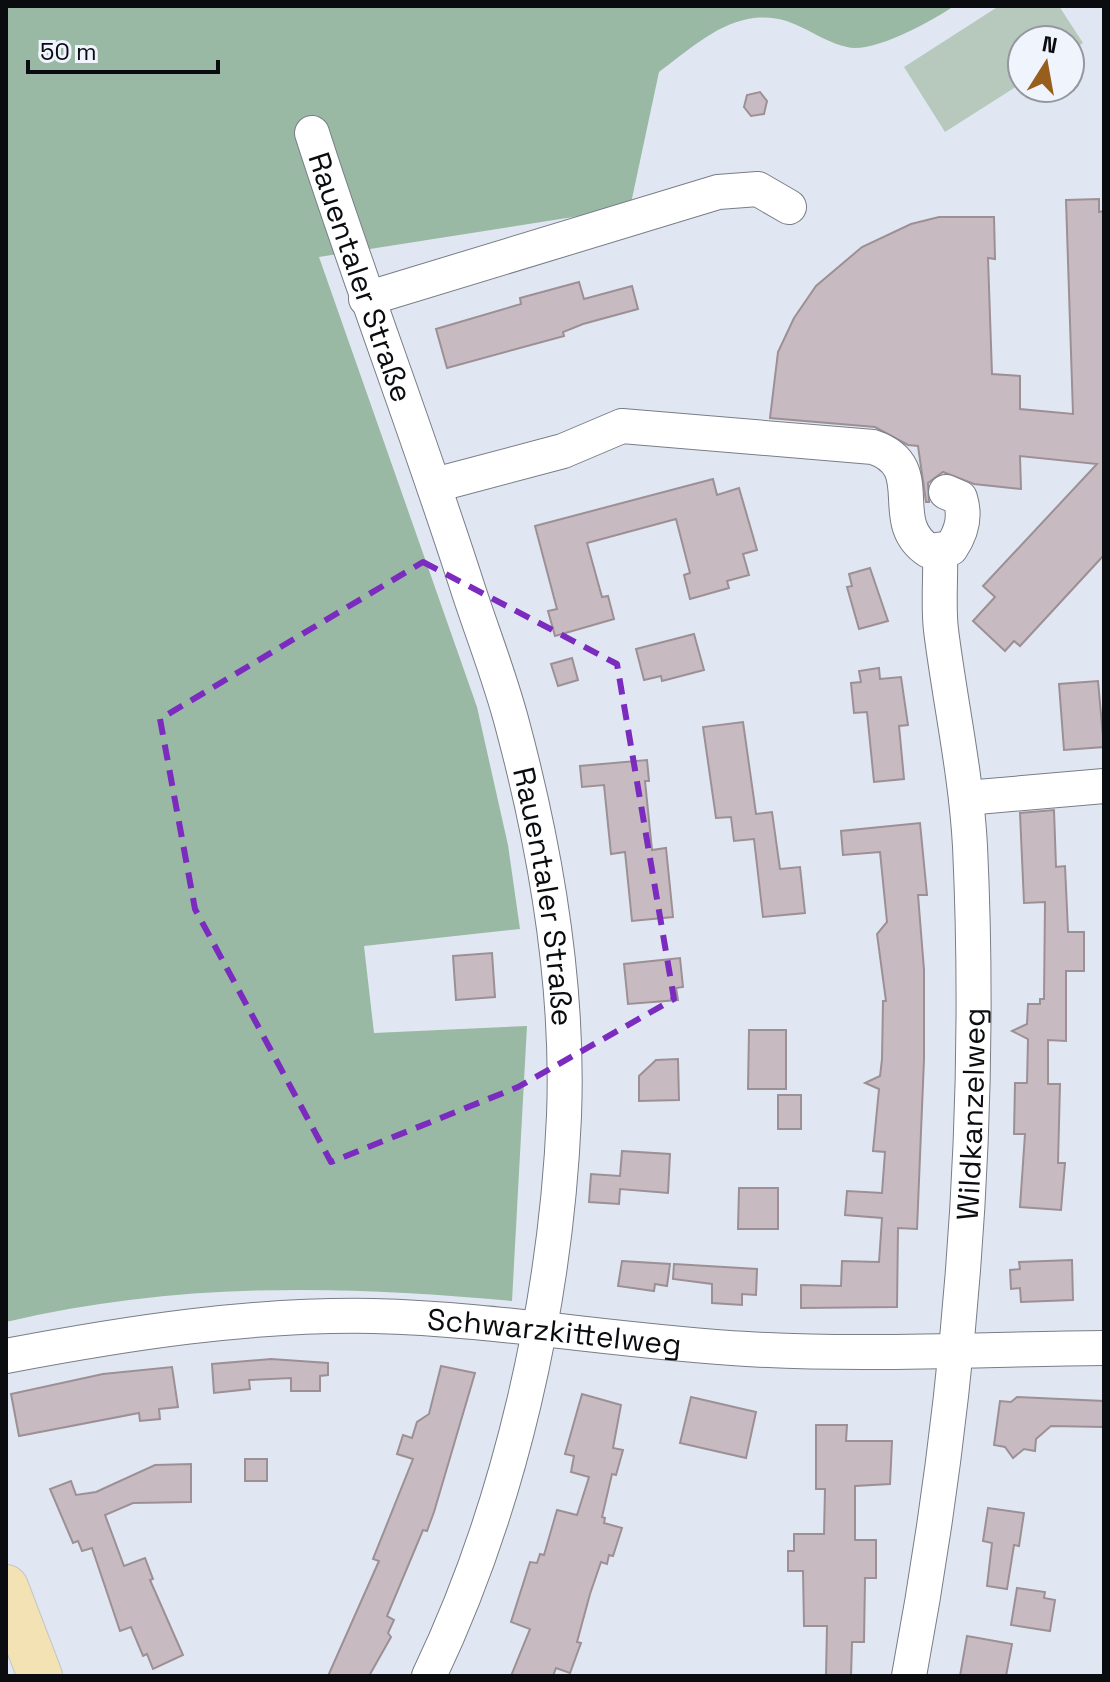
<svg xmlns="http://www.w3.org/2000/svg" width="1110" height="1682" font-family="'Space Grotesk',sans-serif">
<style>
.green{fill:#b6c9bc}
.forest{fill:#9ab9a4}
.building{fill:#c7bbc1;stroke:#9c9095;stroke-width:2}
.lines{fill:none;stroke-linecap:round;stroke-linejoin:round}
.minor-casing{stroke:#787d87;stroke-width:36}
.major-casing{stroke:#c4c5c5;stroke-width:46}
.minor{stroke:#fff;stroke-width:34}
.major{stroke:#f2e2b4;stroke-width:44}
.marked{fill:none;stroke:#7b2cbf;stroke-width:6;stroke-dasharray:16 10;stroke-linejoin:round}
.labels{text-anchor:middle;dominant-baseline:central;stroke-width:6;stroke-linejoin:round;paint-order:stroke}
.street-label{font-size:30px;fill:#0a0c0f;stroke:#f0f4fd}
</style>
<rect width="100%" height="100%" fill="#e1e7f2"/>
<!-- green -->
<path class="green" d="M 999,6 L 1059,6 L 1083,43 L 1070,52 L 1070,40 L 1022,40 L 1022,83 L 945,132 L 904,67 Z"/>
<!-- forest -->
<path class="forest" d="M 6,6 L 954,6 C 932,21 873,54 847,47 C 811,39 793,11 748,19 C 715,25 685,53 659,72 L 630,208 L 319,257 L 477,707 L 508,845 L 520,929 L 364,946 L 374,1033 L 527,1026 L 512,1301 C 341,1285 175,1282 6,1322 Z"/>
<!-- building -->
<g class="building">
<path d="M 760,92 L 767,101 L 764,114 L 751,116 L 744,107 L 747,95 Z"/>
<path d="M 1099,199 L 1099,212 L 1104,211 L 1104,555 L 1020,646 L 1014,641 L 1005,651 L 973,621 L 995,597 L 983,586 L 1097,464 L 1020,456 L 1021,489 L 974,484 L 943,472 L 928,483 L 929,502 L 926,502 L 918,446 L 908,445 L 875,427 L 770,418 L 778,352 L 794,318 L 816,286 L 862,247 L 911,224 L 939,217 L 994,217 L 995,259 L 988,258 L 992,374 L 1020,376 L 1020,409 L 1073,414 L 1066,200 Z"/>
<path d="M 579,282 L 584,299 L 632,286 L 638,309 L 583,324 L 563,332 L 564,336 L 447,368 L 436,329 L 521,304 L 520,298 Z"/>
<path d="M 713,479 L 717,495 L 739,488 L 757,550 L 743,554 L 749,575 L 727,581 L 729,588 L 690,599 L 684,575 L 690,573 L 676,519 L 587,543 L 602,597 L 608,596 L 614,619 L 555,636 L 548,611 L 557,609 L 535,526 Z"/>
<path d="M 870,568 L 888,621 L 859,629 L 847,587 L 852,586 L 849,574 Z"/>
<path d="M 694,634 L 704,670 L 662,681 L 661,676 L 644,680 L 636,649 Z"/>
<path d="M 572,658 L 578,680 L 558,686 L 551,664 Z"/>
<path d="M 879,668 L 880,679 L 901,677 L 908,725 L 899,726 L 904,779 L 874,782 L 867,712 L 854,713 L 851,683 L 861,682 L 859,671 Z"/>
<path d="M 1098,681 L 1104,747 L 1064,750 L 1059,684 Z"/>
<path d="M 743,722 L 756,814 L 772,812 L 780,869 L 800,867 L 805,913 L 763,917 L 754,839 L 734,841 L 731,817 L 716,818 L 703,727 Z"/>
<path d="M 647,760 L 649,781 L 645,781 L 652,850 L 666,848 L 673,917 L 632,921 L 625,852 L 611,854 L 604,785 L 582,787 L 580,766 Z"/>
<path d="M 1054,810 L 1056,867 L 1065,866 L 1068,932 L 1084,932 L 1084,971 L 1066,971 L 1066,1041 L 1048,1040 L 1048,1084 L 1060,1084 L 1058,1163 L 1065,1163 L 1061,1210 L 1020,1207 L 1025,1134 L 1014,1134 L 1015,1083 L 1027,1083 L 1028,1039 L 1012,1031 L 1027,1024 L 1028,1004 L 1040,1004 L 1040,999 L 1044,999 L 1045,902 L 1024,903 L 1020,813 Z"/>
<path d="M 920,823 L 927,895 L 918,895 L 924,970 L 924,1059 L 917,1229 L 898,1228 L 897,1307 L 801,1308 L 801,1285 L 841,1286 L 842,1261 L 879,1262 L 882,1218 L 845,1215 L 847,1191 L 882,1193 L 885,1152 L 873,1151 L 879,1089 L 865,1083 L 880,1076 L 882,1059 L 883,1001 L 886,1001 L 877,934 L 887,922 L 880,852 L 843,855 L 841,831 Z"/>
<path d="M 492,953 L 495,997 L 456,1000 L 453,956 Z"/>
<path d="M 680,958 L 683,987 L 676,988 L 678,1000 L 628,1004 L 624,964 Z"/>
<path d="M 749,1030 L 786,1030 L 786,1089 L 748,1089 Z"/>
<path d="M 678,1059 L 679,1100 L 639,1101 L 639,1076 L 656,1060 Z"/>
<rect x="778" y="1095" width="23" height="34"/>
<path d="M 622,1151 L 670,1154 L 668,1193 L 620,1189 L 619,1204 L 589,1202 L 591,1174 L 620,1176 Z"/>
<path d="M 739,1188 L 778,1188 L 778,1229 L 738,1229 Z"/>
<path d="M 1072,1260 L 1073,1300 L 1021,1302 L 1020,1288 L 1011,1289 L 1010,1270 L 1020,1269 L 1019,1262 Z"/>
<path d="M 622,1261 L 670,1264 L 667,1286 L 655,1284 L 654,1291 L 618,1286 Z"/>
<path d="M 674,1264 L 757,1269 L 756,1295 L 742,1294 L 742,1305 L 712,1303 L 712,1284 L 673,1279 Z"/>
<path d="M 271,1359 L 328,1363 L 328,1375 L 320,1376 L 320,1391 L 291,1391 L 291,1378 L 249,1380 L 250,1389 L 214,1393 L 212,1364 Z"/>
<path d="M 441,1366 L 475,1373 L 434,1512 L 427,1531 L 423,1530 L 387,1616 L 394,1620 L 388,1633 L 391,1637 L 369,1676 L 328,1676 L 379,1561 L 373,1559 L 413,1459 L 397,1454 L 403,1435 L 412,1438 L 417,1422 L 429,1414 Z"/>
<path d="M 172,1367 L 178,1407 L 159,1409 L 160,1419 L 140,1421 L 139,1413 L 19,1436 L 11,1394 L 103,1374 Z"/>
<path d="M 582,1394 L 621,1405 L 613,1448 L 623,1450 L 616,1475 L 612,1474 L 602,1517 L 605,1518 L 604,1523 L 622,1528 L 613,1556 L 609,1555 L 607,1564 L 601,1562 L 590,1594 L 577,1642 L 581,1643 L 570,1673 L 556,1668 L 553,1676 L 511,1676 L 530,1629 L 511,1622 L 530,1562 L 537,1563 L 540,1554 L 544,1555 L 557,1510 L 577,1515 L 589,1477 L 571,1472 L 574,1456 L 565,1454 Z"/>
<path d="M 691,1397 L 756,1412 L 746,1458 L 680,1443 Z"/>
<path d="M 1017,1397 L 1104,1401 L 1104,1427 L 1051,1426 L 1036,1439 L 1035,1451 L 1024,1449 L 1013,1458 L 1005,1447 L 994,1445 L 1000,1401 L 1011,1402 Z"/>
<path d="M 816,1425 L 847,1425 L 846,1441 L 892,1441 L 890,1484 L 855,1486 L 855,1540 L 876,1540 L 876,1578 L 865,1578 L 864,1642 L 852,1642 L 851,1676 L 826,1676 L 827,1626 L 804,1626 L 803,1571 L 788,1571 L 788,1551 L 794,1551 L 794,1534 L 824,1534 L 825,1489 L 816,1489 Z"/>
<rect x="245" y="1459" width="22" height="22"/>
<path d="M 191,1464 L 191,1502 L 133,1503 L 105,1515 L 124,1566 L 145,1558 L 153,1579 L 150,1580 L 183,1655 L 153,1669 L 147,1654 L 143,1656 L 131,1627 L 120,1631 L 92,1548 L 82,1551 L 78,1541 L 73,1543 L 50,1489 L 71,1481 L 76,1495 L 96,1492 L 155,1465 Z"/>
<path d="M 988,1508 L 1024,1513 L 1019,1546 L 1014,1545 L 1007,1589 L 987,1586 L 992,1543 L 983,1541 Z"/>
<path d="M 1017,1588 L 1045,1592 L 1044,1598 L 1055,1600 L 1050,1631 L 1011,1625 Z"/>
<path d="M 967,1636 L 1012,1644 L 1006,1676 L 960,1676 Z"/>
</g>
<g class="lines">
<!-- minor casing -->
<g class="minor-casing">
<g id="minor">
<path id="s1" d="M 312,133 C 361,286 419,436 468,589 C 483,635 501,680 513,727 C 546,851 569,987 564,1116 C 556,1303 510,1507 429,1676"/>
<path d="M 366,299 L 718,192 L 758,189 L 789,207"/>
<path d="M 435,485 L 563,451 L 622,426 L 873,447 C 932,467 883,521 929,551 L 951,548 C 962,532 966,517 960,498 L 946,492"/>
<path d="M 966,798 L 1104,786"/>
<path id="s2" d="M 6,1356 C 127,1333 249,1314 373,1316 C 498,1319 622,1342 747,1349 C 865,1356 985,1349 1104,1348"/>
<path id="s3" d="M 909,1676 C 960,1403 983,1124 970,846 C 966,773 950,702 941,630 C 938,605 941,577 940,552"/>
</g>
</g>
<!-- major casing -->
<g class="major-casing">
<path id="major" d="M 6,1587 L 40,1676"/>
</g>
<!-- minor -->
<use href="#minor" class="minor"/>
<!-- major -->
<use href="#major" class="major"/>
</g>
<!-- marked area -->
<path class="marked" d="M 423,562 L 617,664 L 674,999 L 518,1087 L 331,1162 L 195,909 L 160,719 Z"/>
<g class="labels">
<!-- street labels -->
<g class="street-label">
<text stroke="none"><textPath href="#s1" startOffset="152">Rauentaler Straße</textPath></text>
<text stroke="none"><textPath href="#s1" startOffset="800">Rauentaler Straße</textPath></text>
<text stroke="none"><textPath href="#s3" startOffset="566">Wildkanzelweg</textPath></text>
<text stroke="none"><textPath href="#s2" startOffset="552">Schwarzkittelweg</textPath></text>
</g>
</g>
<!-- border -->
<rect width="1110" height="1682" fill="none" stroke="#0a0c0f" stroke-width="16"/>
<!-- north arrow -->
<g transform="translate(1046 64) rotate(11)"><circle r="38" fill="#f0f4fd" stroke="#94979e" stroke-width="2"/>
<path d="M0-6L14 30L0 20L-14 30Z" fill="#985f1c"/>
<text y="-12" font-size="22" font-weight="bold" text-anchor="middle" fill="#0a0c0f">N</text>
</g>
<!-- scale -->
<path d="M28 60v12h190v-12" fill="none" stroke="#0a0c0f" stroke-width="4"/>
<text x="40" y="60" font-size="24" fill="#0a0c0f" stroke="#f0f4fd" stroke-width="6" paint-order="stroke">50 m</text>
</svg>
